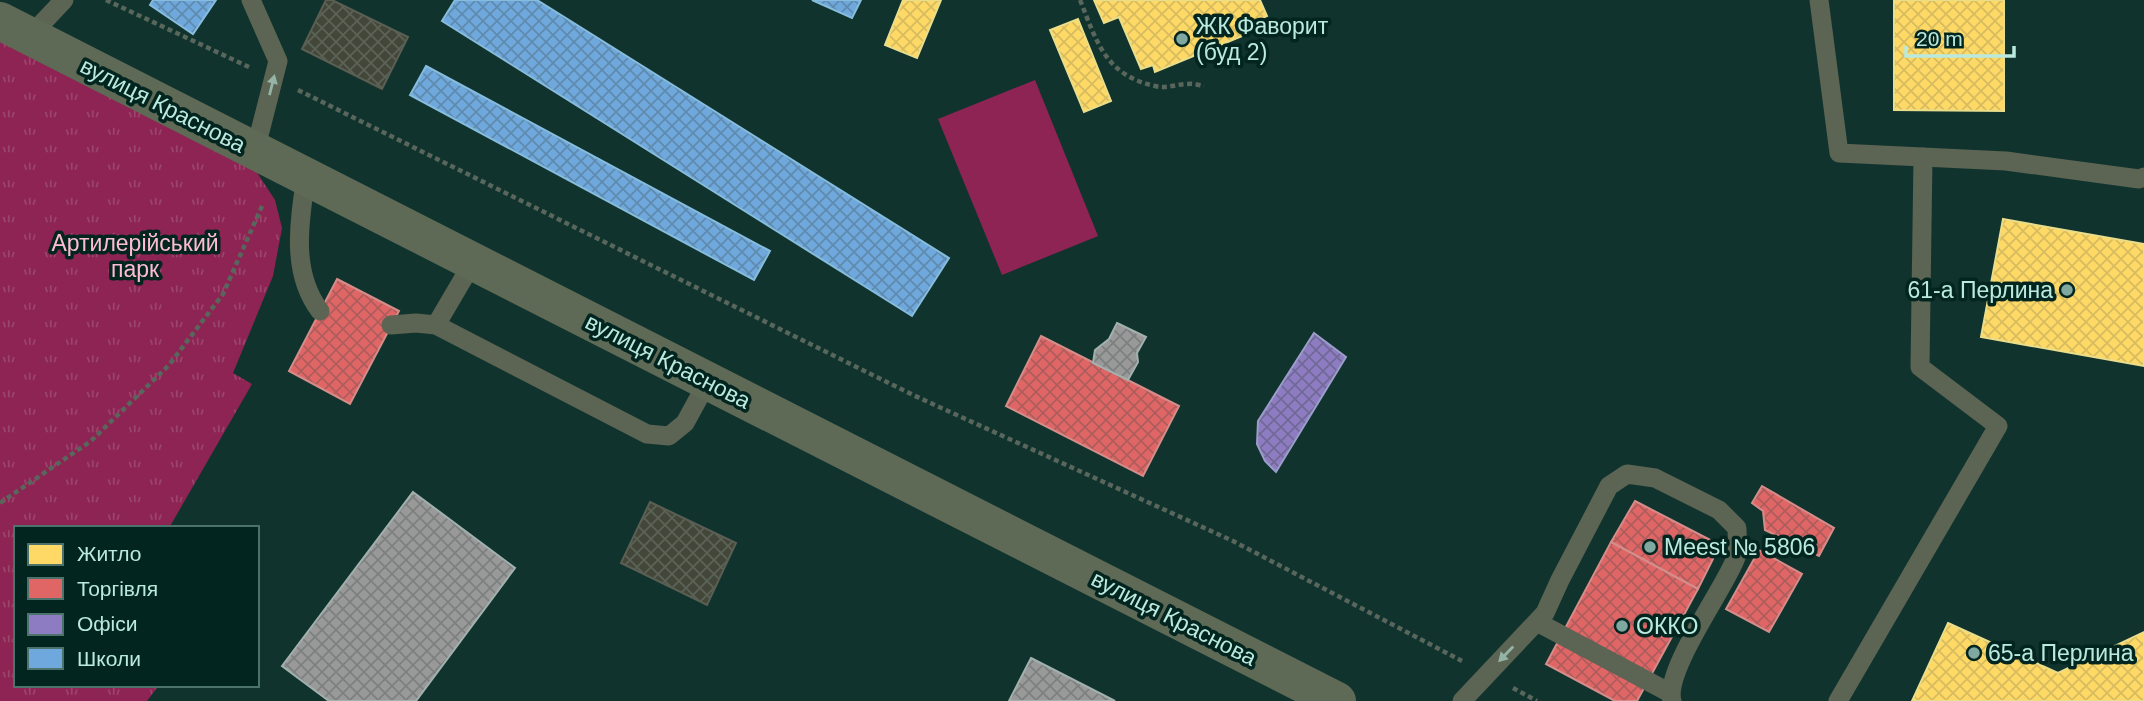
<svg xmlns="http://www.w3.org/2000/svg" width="2144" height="701" font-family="Arial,sans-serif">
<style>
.grass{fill:#8d2454}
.park{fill:url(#park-tufts)}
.homes{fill:url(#homes-cross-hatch);stroke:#eade8a;stroke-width:2}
.shops{fill:url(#shops-cross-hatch);stroke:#d58d8a;stroke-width:2}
.offices{fill:url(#offices-cross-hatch);stroke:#9b9dcb;stroke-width:2}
.schools{fill:url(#schools-cross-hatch);stroke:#86bcdd;stroke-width:2}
.industry{fill:url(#industry-cross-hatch);stroke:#a3b1ae;stroke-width:2}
.building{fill:url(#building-cross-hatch);stroke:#5b5f53;stroke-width:2}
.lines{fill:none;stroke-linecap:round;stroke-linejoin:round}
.path{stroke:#58665b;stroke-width:4.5;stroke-dasharray:5 3.5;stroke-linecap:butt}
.service{stroke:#5c6453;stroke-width:19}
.primary{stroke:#5e6a56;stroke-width:38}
.oneway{fill:#94b4a6}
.poi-dot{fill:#7fa9a0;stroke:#03251f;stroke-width:2.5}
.labels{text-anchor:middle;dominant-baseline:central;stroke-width:7;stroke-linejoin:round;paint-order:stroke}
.poi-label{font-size:23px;fill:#bae9de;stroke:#03251f;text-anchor:start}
.street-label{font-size:23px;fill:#bae9de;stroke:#03251f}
.park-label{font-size:23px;fill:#febcd0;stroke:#03251f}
</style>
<defs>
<pattern id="park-tufts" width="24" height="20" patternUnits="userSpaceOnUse" patternTransform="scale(1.75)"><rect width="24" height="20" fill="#8d2454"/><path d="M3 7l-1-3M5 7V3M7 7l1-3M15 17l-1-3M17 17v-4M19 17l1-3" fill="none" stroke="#9b446c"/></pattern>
<pattern id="homes-cross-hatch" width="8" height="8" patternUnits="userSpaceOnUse" patternTransform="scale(1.75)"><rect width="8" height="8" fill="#ffd966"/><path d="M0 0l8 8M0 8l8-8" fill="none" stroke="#d7bc5f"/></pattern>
<pattern id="shops-cross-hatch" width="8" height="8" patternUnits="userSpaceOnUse" patternTransform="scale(1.75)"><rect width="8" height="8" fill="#e06666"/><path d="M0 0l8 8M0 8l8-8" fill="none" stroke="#ae5c5c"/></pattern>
<pattern id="offices-cross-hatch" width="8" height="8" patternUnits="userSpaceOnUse" patternTransform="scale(1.75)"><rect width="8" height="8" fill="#8e7cc3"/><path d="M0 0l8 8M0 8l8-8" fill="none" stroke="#706996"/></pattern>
<pattern id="schools-cross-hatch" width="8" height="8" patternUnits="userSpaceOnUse" patternTransform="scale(1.75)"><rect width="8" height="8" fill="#6fa8dc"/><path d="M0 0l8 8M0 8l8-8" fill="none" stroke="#5e8bae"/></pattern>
<pattern id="industry-cross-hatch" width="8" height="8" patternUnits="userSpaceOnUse" patternTransform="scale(1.75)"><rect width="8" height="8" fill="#999"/><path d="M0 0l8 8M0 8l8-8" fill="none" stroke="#7c807f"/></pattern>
<pattern id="building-cross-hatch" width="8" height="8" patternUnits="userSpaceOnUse" patternTransform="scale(1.75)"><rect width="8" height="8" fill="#42473a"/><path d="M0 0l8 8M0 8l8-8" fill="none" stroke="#5b6256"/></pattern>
</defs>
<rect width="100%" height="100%" fill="#11332e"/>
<!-- grass -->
<path class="grass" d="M 1035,80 L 1098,236 L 1002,275 L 938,119 Z"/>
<!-- park -->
<path class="park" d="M 0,36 L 250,162 L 275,200 L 282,228 L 273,276 L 233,373 L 252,384 L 169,528 L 16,528 L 16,685 L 159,685 L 147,701 L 0,701 Z"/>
<!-- homes -->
<g class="homes">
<path d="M 903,0 L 941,0 L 917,58 L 885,45 Z"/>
<path d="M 1094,0 L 1260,0 L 1267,16 L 1248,24 L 1252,32 L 1155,72 L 1153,65 L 1141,69 L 1119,17 L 1104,23 Z"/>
<path d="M 1894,0 L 2004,0 L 2004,111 L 1894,110 Z"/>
<path d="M 1078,19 L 1111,101 L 1084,112 L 1050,30 Z"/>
<path d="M 2003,219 L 2144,244 L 2144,366 L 1981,337 Z"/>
<path d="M 1948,623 L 2058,673 L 2144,632 L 2144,701 L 1912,701 Z"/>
</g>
<!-- shops -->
<g class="shops">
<path d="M 337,279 L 399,311 L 350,404 L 289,371 Z"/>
<path d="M 1041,336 L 1179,406 L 1143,476 L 1006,406 Z"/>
<path d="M 1762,486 L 1834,528 L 1819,556 L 1765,530 L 1763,511 L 1752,503 Z"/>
<path d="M 1635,501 L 1720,545 L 1698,589 L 1611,542 Z"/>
<path d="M 1611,542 L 1698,589 L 1637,701 L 1615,701 L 1546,664 Z"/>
<path d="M 1759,550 L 1802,574 L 1769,632 L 1726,609 Z"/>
</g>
<!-- offices -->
<path class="offices" d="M 1314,333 L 1346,357 L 1276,472 L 1265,461 L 1257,444 L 1258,421 Z"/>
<!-- schools -->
<g class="schools">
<path d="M 153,0 L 216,0 L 193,34 L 150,5 Z"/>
<path d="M 455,0 L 537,0 L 949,258 L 912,316 L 442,21 Z"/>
<path d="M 812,0 L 861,0 L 852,18 Z"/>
<path d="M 426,66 L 770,251 L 754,280 L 410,95 Z"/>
</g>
<!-- industry -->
<g class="industry">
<path d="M 1117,323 L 1146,337 L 1137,353 L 1138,362 L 1128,380 L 1093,363 L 1095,350 L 1109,339 Z"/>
<path d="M 413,492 L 515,568 L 416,701 L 329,701 L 282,666 Z"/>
<path d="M 1031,658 L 1115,701 L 1009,701 Z"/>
</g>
<!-- building -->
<g class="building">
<path d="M 326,0 L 332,0 L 408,37 L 382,89 L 302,49 Z"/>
<path d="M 650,502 L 736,543 L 707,605 L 621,563 Z"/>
</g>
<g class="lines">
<!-- path -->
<g class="path">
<path d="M 106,0 L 249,67"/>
<path d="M 1080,0 C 1097,42 1105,75 1155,86 C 1167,89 1176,84 1188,84 C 1193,83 1199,85 1204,86"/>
<path d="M 298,90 L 913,395 L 1233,541 L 1462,661"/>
<path d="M 0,503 L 91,441 L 169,365 L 223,294 L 262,206"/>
<path d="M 1513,688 L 1537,701"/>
</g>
<!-- service -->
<g class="service">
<path d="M 251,0 L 278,61 L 255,151"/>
<path d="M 1819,0 L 1839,153 L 2006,161 L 2139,179 L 2144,177"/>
<path d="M 29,37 L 64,0"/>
<path d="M 306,177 C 299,223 291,273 320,311"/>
<path d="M 391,325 L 416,323 L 436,325 L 647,434 L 669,436 L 685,423 L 708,381"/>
<path d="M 436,325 L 473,262"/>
<path d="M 1537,622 L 1670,693"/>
<path d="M 1462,701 L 1545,613 L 1560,580 L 1609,486 L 1627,474 L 1655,478 L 1719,510 L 1737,528 C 1737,538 1739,551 1735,560 C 1722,592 1664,671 1672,701"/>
<path d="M 1838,701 L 1998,426 L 1920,367 L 1923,157"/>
</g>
<!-- primary -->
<path class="primary" d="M 0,21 L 1337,701"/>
</g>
<!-- one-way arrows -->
<defs><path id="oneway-solid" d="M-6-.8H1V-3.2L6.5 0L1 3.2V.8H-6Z" transform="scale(1.75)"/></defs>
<g class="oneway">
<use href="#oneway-solid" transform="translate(272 85) rotate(-76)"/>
<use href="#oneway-solid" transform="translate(1506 654) rotate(134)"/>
</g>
<!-- markers -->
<g class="poi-dot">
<circle cx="1182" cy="39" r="7"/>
<circle cx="2067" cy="290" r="7"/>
<circle cx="1650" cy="547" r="7"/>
<circle cx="1622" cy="626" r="7"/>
<circle cx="1974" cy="653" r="7"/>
</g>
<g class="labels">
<!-- poi labels -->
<g class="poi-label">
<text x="1196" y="26">ЖК Фаворит<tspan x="1196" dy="26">(буд 2)</tspan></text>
<text x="2053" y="290" text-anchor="end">61-а Перлина</text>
<text x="1664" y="547">Meest № 5806</text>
<text x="1636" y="626">ОККО</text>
<text x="1988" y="653">65-а Перлина</text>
</g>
<!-- street labels -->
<g class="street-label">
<text transform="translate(163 105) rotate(27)">вулиця Краснова</text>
<text transform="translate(668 361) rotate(27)">вулиця Краснова</text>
<text transform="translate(1174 618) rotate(27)">вулиця Краснова</text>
</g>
<!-- park labels -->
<g class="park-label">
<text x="135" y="243">Артилерійський<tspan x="135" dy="26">парк</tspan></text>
</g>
</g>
<!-- legend -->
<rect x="14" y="526" width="245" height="161" fill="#03251f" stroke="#4c736b" stroke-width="2"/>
<rect x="28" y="544" width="35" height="21" fill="#ffd966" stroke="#4c736b" stroke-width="2"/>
<text x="77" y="561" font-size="21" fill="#bae9de">Житло</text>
<rect x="28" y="578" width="35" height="21" fill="#e06666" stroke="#4c736b" stroke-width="2"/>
<text x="77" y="596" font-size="21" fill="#bae9de">Торгівля</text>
<rect x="28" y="614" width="35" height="21" fill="#8e7cc3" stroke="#4c736b" stroke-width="2"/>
<text x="77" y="631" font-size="21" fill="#bae9de">Офіси</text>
<rect x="28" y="648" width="35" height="21" fill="#6fa8dc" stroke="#4c736b" stroke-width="2"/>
<text x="77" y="666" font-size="21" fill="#bae9de">Школи</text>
<!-- scale -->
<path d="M1906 46v10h108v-10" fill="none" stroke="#bae9de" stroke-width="3.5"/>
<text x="1916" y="46" font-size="21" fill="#bae9de" stroke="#03251f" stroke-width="5" paint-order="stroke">20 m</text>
</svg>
